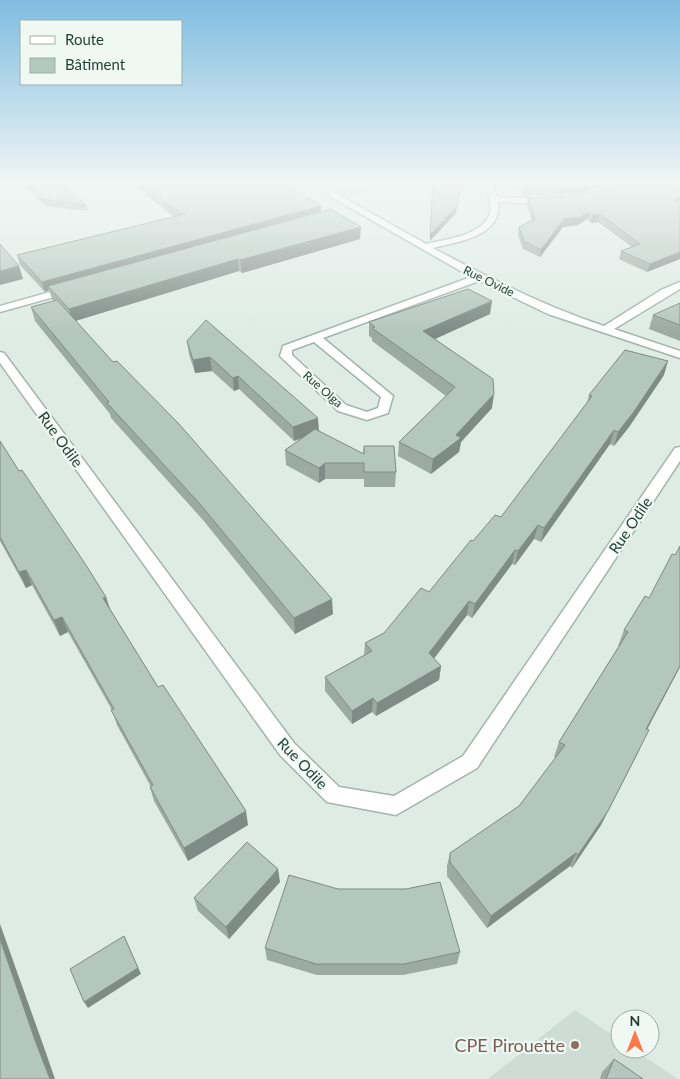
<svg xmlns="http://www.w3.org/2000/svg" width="680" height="1079" font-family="Lato,sans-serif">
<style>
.built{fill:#cddcd5}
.green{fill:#b5e0c1}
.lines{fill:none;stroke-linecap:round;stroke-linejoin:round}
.minor-casing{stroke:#a1b4ad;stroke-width:3}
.minor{fill:#fff;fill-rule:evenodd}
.wall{fill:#9baba4}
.shaded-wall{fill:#7e8b86}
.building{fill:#b4c7bf;stroke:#7e8b86}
.education-dot{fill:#8d6e63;stroke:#f0f8f4;stroke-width:2}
.labels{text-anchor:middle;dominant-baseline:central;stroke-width:4.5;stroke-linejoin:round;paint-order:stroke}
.far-street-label{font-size:12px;fill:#1e3e35;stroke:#f0f8f4}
.street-label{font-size:15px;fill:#1e3e35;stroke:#f0f8f4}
.near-education-label{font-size:18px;fill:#785e54;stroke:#f0f8f4;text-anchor:end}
</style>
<rect width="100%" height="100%" fill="#dfece6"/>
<!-- built -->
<path class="built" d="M 575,1010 L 620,1040 L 620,1049 L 633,1049 L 678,1079 L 488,1079 Z"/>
<!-- green -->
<path class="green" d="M 309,182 L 394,182 L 341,199 Z"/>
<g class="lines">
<!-- minor casing -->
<g class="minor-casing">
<g id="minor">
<path d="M 99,182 L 139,182 L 117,187 Z"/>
<path d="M 305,182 L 316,182 L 426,244 C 446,239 483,236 490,213 C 492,203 487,192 485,182 L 493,182 L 497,197 L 549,199 L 549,203 L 546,204 L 498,202 C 503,236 458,242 433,248 C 489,278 544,306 604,326 L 661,290 L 680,282 L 680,289 L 614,329 L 680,351 L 680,358 L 548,314 L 479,281 L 323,338 L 393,396 L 388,413 L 367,420 L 338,411 L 282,358 L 280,356 L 283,346 L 471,277 ZM 314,342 L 381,397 L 378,408 L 367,412 L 346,405 L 292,355 L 292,350 Z"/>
<path d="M 68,287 L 72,288 L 72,292 L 0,312 L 0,306 Z"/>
<path d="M 0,352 L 4,353 L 294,743 L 339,787 L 394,796 L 463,756 L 675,448 L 680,447 L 680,461 L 477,768 L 396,815 L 327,802 L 280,755 L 0,363 Z"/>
</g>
</g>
<!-- minor -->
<use href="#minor" class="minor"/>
</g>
<!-- wall -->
<g class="wall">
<path d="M 19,182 L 60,182 L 86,205 L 88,211 L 45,206 Z"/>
<path d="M 132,182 L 281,182 L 321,212 L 360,239 L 242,273 L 239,271 L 75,321 L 333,614 L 295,634 L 203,520 L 111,418 L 110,414 L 35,321 L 31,307 L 53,301 L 52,299 L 49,290 L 45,292 L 20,265 L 17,255 L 174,217 L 133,185 Z"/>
<path d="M 509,182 L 615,182 L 584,192 L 558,195 L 524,196 L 522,190 L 511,188 Z"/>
<path d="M 624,182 L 680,182 L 680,259 L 647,272 L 619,259 L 621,251 L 632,247 L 598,222 L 591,223 L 587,219 L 578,225 L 563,227 L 540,257 L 523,249 L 518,235 L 519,227 L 532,221 L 527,205 L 528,198 L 568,196 L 604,190 Z"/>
<path d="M 680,303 L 680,341 L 649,329 L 653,315 Z"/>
<path d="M 490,314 L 434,339 L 492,408 L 461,442 L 459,452 L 431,474 L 398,456 L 399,442 L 446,396 L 372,341 L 372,338 L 369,336 L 369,322 Z"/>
<path d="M 187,341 L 318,431 L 363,454 L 364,446 L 396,472 L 395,487 L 364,487 L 364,479 L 325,479 L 319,483 L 286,465 L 285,450 L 303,438 L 294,441 L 239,389 L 234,391 L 212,371 L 195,373 L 189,354 Z"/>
<path d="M 664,375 L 629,427 L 614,446 L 610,444 L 541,542 L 534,539 L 515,565 L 512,564 L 472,618 L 467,615 L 434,659 L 441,666 L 439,680 L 376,716 L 372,712 L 352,724 L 325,691 L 325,677 L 364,655 L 365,643 L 384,633 L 429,592 L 473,541 L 501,517 L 587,403 L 589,395 Z"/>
<path d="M 0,441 L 19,471 L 106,597 L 110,609 L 158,687 L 248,825 L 188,861 L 154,801 L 150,787 L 151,787 L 117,725 L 112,710 L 68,632 L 60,636 L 32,585 L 26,588 L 0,541 Z"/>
<path d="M 645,596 L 680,667 L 647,730 L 601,825 L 572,868 L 570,866 L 487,928 L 447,876 L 447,866 L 450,853 L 519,806 L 556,758 L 554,757 L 559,742 L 619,646 L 618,646 L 624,630 Z"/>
<path d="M 280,882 L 229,939 L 198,911 L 194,898 Z"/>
<path d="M 265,948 L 460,952 L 457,964 L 403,975 L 317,975 L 267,960 Z"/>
<path d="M 614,1059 L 643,1079 L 600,1079 L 602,1072 Z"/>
</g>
<!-- shaded-wall -->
<g class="shaded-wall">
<path d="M 593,182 L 615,182 L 584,192 L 558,195 L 559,188 Z"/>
<path d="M 461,186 L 456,213 L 430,241 L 430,235 Z"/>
<path d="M 680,197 L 680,202 L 673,201 Z"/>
<path d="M 321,206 L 321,215 L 48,286 L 49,290 L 45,292 L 42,282 Z"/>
<path d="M 589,212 L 587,219 L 578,225 L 563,227 L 540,257 L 541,250 L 564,219 Z"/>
<path d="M 600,214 L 598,222 L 591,223 L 593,215 Z"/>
<path d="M 361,227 L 360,239 L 242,273 L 240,260 Z"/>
<path d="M 680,252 L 680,259 L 647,272 L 650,264 Z"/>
<path d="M 238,259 L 239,271 L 72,322 L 69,309 Z"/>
<path d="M 19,266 L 23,279 L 0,285 L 0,271 Z"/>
<path d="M 492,301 L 490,314 L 422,345 L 423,331 Z"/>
<path d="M 210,357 L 212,371 L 195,373 L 193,360 Z"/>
<path d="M 668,361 L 664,375 L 629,427 L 614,446 L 618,432 Z"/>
<path d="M 238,376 L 239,389 L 234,391 L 233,378 Z"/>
<path d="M 494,394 L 492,408 L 461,442 L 459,452 L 431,474 L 433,459 Z"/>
<path d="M 318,418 L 319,431 L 294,441 L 293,427 Z"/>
<path d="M 614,430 L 610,444 L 541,542 L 544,528 Z"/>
<path d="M 325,463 L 325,479 L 319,483 L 319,468 Z"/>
<path d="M 538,525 L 534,539 L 515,565 L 518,551 Z"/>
<path d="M 515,550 L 512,564 L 472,618 L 475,604 Z"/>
<path d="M 26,570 L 32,585 L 26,588 L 19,572 Z"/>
<path d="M 106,597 L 111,613 L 103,598 Z"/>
<path d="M 332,599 L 333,614 L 295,634 L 294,618 Z"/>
<path d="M 469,601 L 467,615 L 427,667 L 429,653 Z"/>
<path d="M 62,617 L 68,632 L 60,636 L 54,620 Z"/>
<path d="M 441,666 L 439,680 L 376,716 L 377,703 Z"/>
<path d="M 680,666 L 680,667 L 639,744 L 646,729 Z"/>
<path d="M 373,698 L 372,712 L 352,724 L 352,711 Z"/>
<path d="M 642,745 L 601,825 L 572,868 L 578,855 Z"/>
<path d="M 246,811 L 248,825 L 188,861 L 184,848 Z"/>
<path d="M 576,853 L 570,866 L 487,928 L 491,916 Z"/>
<path d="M 278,869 L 280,882 L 229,939 L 226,927 Z"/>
<path d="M 0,924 L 46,1053 L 55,1079 L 50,1079 L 36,1043 L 0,939 Z"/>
<path d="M 124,936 L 141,974 L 88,1008 L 84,1002 Z"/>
</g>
<!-- building -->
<g class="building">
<path d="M 24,182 L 60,182 L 86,205 L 43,199 Z"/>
<path d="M 139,182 L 281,182 L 321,206 L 42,282 L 17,255 L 185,214 L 181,214 Z"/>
<path d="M 433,182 L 455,182 L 455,185 L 461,186 L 457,207 L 430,235 Z"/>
<path d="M 522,182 L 593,182 L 586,185 L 559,188 L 525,189 Z"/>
<path d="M 624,182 L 673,182 L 680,184 L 680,197 L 673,201 L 680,201 L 680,252 L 650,264 L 621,251 L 640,244 L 600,214 L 593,215 L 589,212 L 580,217 L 564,219 L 541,250 L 524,241 L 519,227 L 535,219 L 528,198 L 568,196 L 604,190 Z"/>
<path d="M 331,209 L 361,227 L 240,260 L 238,259 L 69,309 L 48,286 Z"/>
<path d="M 0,244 L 19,266 L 0,271 Z"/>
<path d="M 468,289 L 492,301 L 423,331 L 493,379 L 494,394 L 456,435 L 461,438 L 433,459 L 399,442 L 455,387 L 372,328 L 375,327 L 369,322 Z"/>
<path d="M 57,300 L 113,362 L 117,361 L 179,424 L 332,599 L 294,618 L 200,504 L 107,403 L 109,402 L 31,307 Z"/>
<path d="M 680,303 L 680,325 L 653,315 Z"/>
<path d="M 206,320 L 318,418 L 293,427 L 238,376 L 233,378 L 210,357 L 193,360 L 187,341 Z"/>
<path d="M 625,350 L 668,361 L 633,413 L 618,432 L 614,430 L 544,528 L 538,525 L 518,551 L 515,550 L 475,604 L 469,601 L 429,653 L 441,666 L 377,703 L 373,698 L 352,711 L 325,677 L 372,651 L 365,643 L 384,633 L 421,588 L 429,592 L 471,540 L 473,541 L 495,515 L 501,517 L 592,396 L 589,395 Z"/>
<path d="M 315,429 L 364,454 L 364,446 L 394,446 L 396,472 L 364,472 L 364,463 L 325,463 L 319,468 L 285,450 Z"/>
<path d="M 0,441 L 19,471 L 22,470 L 84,562 L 106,597 L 103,598 L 158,687 L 163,685 L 246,811 L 184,848 L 150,787 L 153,785 L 111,710 L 114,709 L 62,617 L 54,620 L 26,570 L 19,572 L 0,537 Z"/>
<path d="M 680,546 L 680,666 L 646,729 L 649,730 L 608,811 L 578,855 L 576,853 L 491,916 L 450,862 L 450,853 L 519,806 L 565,745 L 559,742 L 628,632 L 624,630 L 645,596 L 649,598 L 672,554 L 675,555 Z"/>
<path d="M 247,842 L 278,869 L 226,927 L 194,898 Z"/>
<path d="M 289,875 L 338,889 L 406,889 L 440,882 L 460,952 L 404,964 L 316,964 L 265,948 Z"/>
<path d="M 124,936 L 138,968 L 84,1002 L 70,969 Z"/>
<path d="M 0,939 L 36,1043 L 50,1079 L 0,1079 Z"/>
<path d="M 614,1059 L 643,1079 L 606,1079 Z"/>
</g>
<!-- sky -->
<linearGradient id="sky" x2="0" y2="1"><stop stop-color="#7fbde1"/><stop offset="0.55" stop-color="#f1f6f4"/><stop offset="1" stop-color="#f1f6f4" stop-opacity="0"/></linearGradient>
<rect width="680" height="333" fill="url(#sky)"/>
<!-- markers -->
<circle class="education-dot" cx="575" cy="1045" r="5"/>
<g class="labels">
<!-- far-street labels -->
<g class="far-street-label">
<text transform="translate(489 281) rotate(26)">Rue Ovide</text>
<text transform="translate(323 389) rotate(41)">Rue Olga</text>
</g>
<!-- street labels -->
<g class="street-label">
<text transform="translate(61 439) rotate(54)">Rue Odile</text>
<text transform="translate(630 525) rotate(-56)">Rue Odile</text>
<text transform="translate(303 763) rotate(46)">Rue Odile</text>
</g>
<!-- near-education labels -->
<g class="near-education-label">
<text x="565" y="1045">CPE Pirouette</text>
</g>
</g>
<!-- legend -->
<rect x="20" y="20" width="162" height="65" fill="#f0f8f4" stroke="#9caea8"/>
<rect x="30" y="36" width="25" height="8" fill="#ffffff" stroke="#9caea8"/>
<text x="65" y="45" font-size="15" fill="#1e3e35">Route</text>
<rect x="30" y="58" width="25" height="15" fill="#b4c7bf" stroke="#9caea8"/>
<text x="65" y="70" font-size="15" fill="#1e3e35">Bâtiment</text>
<!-- north arrow -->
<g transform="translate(635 1034)"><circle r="24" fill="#f0f8f4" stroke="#9caea8"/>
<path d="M0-4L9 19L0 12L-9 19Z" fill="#ff774a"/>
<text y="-8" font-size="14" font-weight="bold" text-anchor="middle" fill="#1e3e35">N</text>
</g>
</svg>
